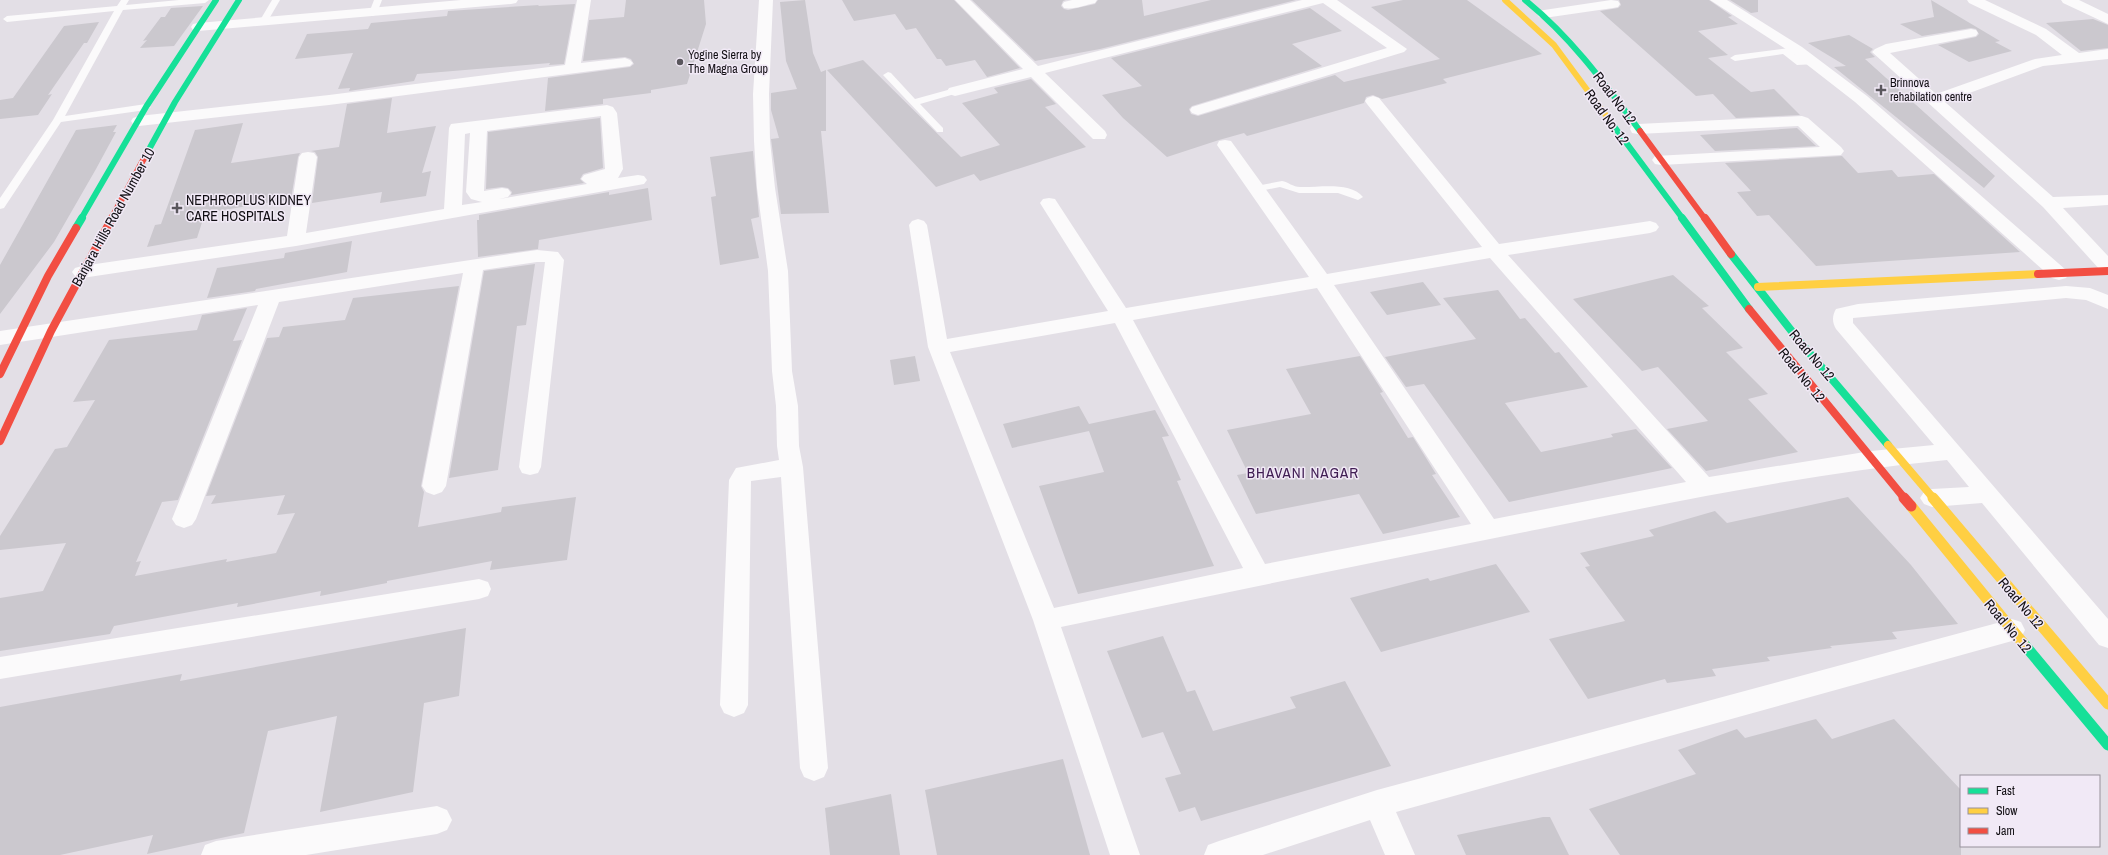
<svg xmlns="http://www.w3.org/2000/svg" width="2108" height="855" font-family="'Archivo Narrow',sans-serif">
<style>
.building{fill:#cbc8ce}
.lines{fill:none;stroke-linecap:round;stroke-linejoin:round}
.lane{fill:#fbfafb;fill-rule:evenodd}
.street{fill:#fbfafb;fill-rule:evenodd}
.fast-far2{stroke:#16e098;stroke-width:6}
.fast-far1{stroke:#16e098;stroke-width:8}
.fast{stroke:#16e098;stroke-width:11}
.slow-far2{stroke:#ffcf43;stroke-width:6}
.slow-far1{stroke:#ffcf43;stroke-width:8}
.slow{stroke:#ffcf43;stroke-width:11}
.jam-far2{stroke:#f24e42;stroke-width:6}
.jam-far1{stroke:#f24e42;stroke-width:8}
.jam{stroke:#f24e42;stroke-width:11}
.poi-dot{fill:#5a575d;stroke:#f1e9f6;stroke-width:1.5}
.labels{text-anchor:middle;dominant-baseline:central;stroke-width:3;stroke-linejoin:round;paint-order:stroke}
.far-poi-label{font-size:12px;fill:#110e13;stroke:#f1e9f6;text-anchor:start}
.street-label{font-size:14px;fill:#110e13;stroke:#f1e9f6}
.poi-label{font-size:14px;fill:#110e13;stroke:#f1e9f6;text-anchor:start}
.neighbourhood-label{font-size:15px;letter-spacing:1px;fill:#401d53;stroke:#f1e9f6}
</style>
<rect width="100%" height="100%" fill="#e3dfe6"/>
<!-- building -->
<g class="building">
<path d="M 626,0 L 704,0 L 706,24 L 687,84 L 651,90 L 651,93 L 603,99 L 603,104 L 545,111 L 548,78 L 630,67 L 634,64 L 631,59 L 625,57 L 583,61 L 589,20 L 624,17 Z"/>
<path d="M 805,0 L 813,53 L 821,72 L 826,70 L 826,131 L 821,131 L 829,213 L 781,214 L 771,139 L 779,138 L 771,110 L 771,93 L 797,89 L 786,61 L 780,2 Z"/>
<path d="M 842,0 L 954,0 L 1020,68 L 987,77 L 975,60 L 946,66 L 941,59 L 937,59 L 916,28 L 906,30 L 895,14 L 854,21 Z"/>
<path d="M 972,0 L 1066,0 L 1063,1 L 1061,6 L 1064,9 L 1068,10 L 1095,4 L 1098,0 L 1142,0 L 1144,16 L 1211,0 L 1296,0 L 1100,49 L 1035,61 Z"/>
<path d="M 1403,0 L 1467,0 L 1542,54 L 1443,79 L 1447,83 L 1411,92 L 1382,99 L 1373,95 L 1366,97 L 1364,103 L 1247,136 L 1244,133 L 1219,140 L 1167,157 L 1123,118 L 1102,95 L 1142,86 L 1111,58 L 1310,8 L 1342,31 L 1292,44 L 1322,66 L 1192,106 L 1189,109 L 1191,114 L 1198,116 L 1335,75 L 1344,82 L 1440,59 L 1371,7 Z"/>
<path d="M 1619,0 L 1709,0 L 1732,16 L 1728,17 L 1738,24 L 1698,31 L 1728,55 L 1708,58 L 1751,92 L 1774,89 L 1800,115 L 1736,118 L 1713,94 L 1696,96 L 1600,11 L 1618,8 L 1621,5 Z"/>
<path d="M 1730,0 L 1758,0 L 1758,12 L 1751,13 Z"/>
<path d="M 1931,0 L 2000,41 L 1995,42 L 2012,51 L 1969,62 L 1938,45 L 1976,37 L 1979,34 L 1976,29 L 1971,28 L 1922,36 L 1900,24 L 1934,17 Z"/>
<path d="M 575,4 L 564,64 L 549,65 L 550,63 L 417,74 L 414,81 L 349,91 L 350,88 L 338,89 L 353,53 L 295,59 L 307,34 L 368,29 L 371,23 L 447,16 L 448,11 L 539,5 L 538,6 Z"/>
<path d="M 203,6 L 174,46 L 140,48 L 147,40 L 143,41 L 161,17 L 165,17 L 171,8 Z"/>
<path d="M 2093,19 L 2108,25 L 2108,48 L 2081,51 L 2046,23 Z"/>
<path d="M 99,22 L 87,43 L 84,43 L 48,95 L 52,94 L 38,115 L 0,119 L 0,100 L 13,98 L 64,26 Z"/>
<path d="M 1849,35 L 1873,49 L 1870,52 L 1875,57 L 1865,59 L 1995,176 L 1984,188 L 1834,67 L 1846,66 L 1808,43 Z"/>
<path d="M 863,60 L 961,157 L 1000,145 L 962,103 L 998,93 L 994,88 L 1031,79 L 1056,104 L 1045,107 L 1086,147 L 980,181 L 974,174 L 936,187 L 827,70 Z"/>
<path d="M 392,98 L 387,133 L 436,126 L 422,173 L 431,171 L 426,196 L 380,203 L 382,192 L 312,203 L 318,157 L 315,152 L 311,151 L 339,147 L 347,104 Z"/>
<path d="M 600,118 L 603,168 L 583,174 L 580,179 L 584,183 L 511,195 L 512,192 L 508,188 L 502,187 L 486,189 L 488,132 Z"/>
<path d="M 243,123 L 231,163 L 300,153 L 298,157 L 291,199 L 205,213 L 197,238 L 147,247 L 155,225 L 161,224 L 195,130 Z"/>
<path d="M 117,125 L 113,132 L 116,132 L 96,169 L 54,242 L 0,314 L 0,265 L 76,130 Z"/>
<path d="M 1797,128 L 1816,146 L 1715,151 L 1700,135 Z"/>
<path d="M 753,151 L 759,217 L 751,219 L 759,258 L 720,265 L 711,197 L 716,196 L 710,157 Z"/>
<path d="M 1842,156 L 1858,173 L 1892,170 L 1898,177 L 1934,174 L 2020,252 L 1816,266 L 1769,215 L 1757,216 L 1737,192 L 1751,191 L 1725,163 Z"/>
<path d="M 648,188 L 652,220 L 539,240 L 538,249 L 478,257 L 477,220 L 479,220 L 479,215 L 609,192 L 609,195 Z"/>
<path d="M 352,241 L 347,272 L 256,289 L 255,291 L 207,298 L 217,268 L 284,258 L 285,253 Z"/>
<path d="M 535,264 L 526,325 L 517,326 L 498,470 L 449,478 L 484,271 Z"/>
<path d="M 1673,275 L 1709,306 L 1702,308 L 1743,348 L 1726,352 L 1768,394 L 1748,399 L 1798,452 L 1706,471 L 1667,429 L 1708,421 L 1658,367 L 1642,371 L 1573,299 Z"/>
<path d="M 1423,282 L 1441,305 L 1387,315 L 1370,292 Z"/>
<path d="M 459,286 L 421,486 L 424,492 L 418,527 L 501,512 L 502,507 L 576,497 L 567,560 L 490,570 L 492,561 L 387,581 L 387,583 L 320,596 L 321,591 L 237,607 L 238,603 L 114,626 L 110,634 L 0,651 L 0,598 L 43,591 L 66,543 L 0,550 L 0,536 L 55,449 L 67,447 L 95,400 L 73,402 L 109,340 L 197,330 L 202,315 L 247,308 L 233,341 L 242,340 L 178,500 L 162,502 L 136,562 L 141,561 L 135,576 L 227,559 L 226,562 L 276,553 L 295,513 L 277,515 L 285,495 L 211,504 L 216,495 L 206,496 L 267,338 L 279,337 L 283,327 L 345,320 L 353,298 Z"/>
<path d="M 1498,290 L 1520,319 L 1525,318 L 1555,353 L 1559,352 L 1588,387 L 1505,403 L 1541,452 L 1613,437 L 1611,434 L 1636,429 L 1672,468 L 1509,502 L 1424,384 L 1406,387 L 1385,357 L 1476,339 L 1443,298 Z"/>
<path d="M 915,356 L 920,381 L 894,385 L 890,360 Z"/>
<path d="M 1360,356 L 1383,392 L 1380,393 L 1408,438 L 1413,437 L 1436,474 L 1432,475 L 1460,517 L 1383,534 L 1359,494 L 1256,514 L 1237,475 L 1248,473 L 1227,430 L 1311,414 L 1286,369 Z"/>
<path d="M 1079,406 L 1089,424 L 1155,410 L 1169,436 L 1162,437 L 1181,480 L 1177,481 L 1214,566 L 1078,594 L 1039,486 L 1104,472 L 1089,431 L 1012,448 L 1003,424 Z"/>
<path d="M 1848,497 L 1911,565 L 1958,624 L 1892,632 L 1897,639 L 1830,646 L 1832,648 L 1767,657 L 1770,661 L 1712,669 L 1716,676 L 1667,683 L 1665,679 L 1588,699 L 1549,639 L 1625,621 L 1585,567 L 1590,566 L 1580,553 L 1654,536 L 1649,530 L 1715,511 L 1727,523 Z"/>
<path d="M 1496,564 L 1530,612 L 1381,652 L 1350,598 L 1428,578 L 1430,581 Z"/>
<path d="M 466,628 L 459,696 L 424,703 L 413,792 L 320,812 L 337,716 L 268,731 L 244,833 L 147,854 L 153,835 L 60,855 L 0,855 L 0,707 L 182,674 L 180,681 Z"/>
<path d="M 1163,636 L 1187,692 L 1195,690 L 1213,731 L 1296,708 L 1290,697 L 1345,681 L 1391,766 L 1201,821 L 1195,807 L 1179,812 L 1165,778 L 1181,774 L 1163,732 L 1142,738 L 1107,651 Z"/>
<path d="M 1816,719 L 1832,739 L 1894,719 L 1961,790 L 1961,855 L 1620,855 L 1589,809 L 1696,774 L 1678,750 L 1737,729 L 1745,738 Z"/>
<path d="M 1063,759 L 1090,855 L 937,855 L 925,790 Z"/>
<path d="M 891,794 L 900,855 L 830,855 L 825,808 Z"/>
<path d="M 1543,817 L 1550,817 L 1569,855 L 1466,855 L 1457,835 Z"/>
</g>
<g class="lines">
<!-- lane -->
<g class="lane">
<path d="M 121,0 L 129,0 L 126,5 L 179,0 L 209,0 L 205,3 L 123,10 L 65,116 L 146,104 L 151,107 L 146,110 L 61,122 L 4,208 L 0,209 L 0,198 L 53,120 L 114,11 L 7,22 L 3,19 L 7,16 L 117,6 Z"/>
<path d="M 272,0 L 280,0 L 266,24 L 260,24 L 259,22 Z"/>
<path d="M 374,0 L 382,0 L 377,13 L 373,16 L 369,13 Z"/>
<path d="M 1797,47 L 1801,50 L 1793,53 L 1802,60 L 1816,60 L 1816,64 L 1797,65 L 1783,54 L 1735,61 L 1730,58 L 1735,55 Z"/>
<path d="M 888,72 L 891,73 L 915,99 L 955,88 L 958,89 L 958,93 L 920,104 L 943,128 L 943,132 L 937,132 L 883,75 Z"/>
<path d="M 1282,181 C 1288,182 1293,187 1300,187 C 1317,188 1350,181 1363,197 L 1358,200 L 1338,193 L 1299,193 L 1280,187 L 1255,192 L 1250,189 L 1251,187 Z"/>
</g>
<!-- street -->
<g class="street">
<path d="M 461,0 L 518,0 L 516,3 L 511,4 L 198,31 L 193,30 L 191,27 L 193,24 L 198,23 Z"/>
<path d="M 577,0 L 591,0 L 581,63 L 625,58 L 630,60 L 633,63 L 630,66 L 329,105 L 139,126 L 133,124 L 131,121 L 133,118 L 139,116 L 329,95 L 565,65 Z"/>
<path d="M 759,0 L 773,0 L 769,94 L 770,141 L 775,188 L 788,271 L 792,371 L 798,406 L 799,446 L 803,467 L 828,768 L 824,777 L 814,781 L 804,777 L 800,768 L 781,477 L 751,481 L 748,705 L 744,713 L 734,717 L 724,713 L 720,705 L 729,480 L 736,468 L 779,460 L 777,446 L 776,406 L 772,371 L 768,271 L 757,188 L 754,141 L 753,94 Z"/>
<path d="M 955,0 L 970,0 L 1038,66 L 1302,0 L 1337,0 L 1407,49 L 1404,52 L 1198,115 L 1192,113 L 1190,110 L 1192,107 L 1387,48 L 1323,3 L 1045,73 L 1105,131 L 1107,135 L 1105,139 L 1093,139 L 1031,77 L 955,96 L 949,94 L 947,91 L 949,88 L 1023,69 Z"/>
<path d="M 1072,0 L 1097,0 L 1095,3 C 1085,5 1074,10 1064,8 L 1062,5 L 1064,2 Z"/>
<path d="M 1611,0 L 1618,1 L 1620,4 L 1618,7 L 1613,8 L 1544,18 L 1539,17 L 1537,14 L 1539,11 L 1544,10 Z"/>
<path d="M 1710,0 L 1727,0 L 1802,47 L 1867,96 L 2066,270 L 2069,274 L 2066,278 L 2059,280 L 2052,278 L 1855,102 L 1792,53 Z"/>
<path d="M 1967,0 L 1985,0 L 2046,29 L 2079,53 L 2108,49 L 2108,59 L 2043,66 L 1945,102 L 2053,197 L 2108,195 L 2108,205 L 2063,208 L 2108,256 L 2108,273 L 2101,271 L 2043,207 L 1872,52 L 1875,49 L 1886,44 L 1971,29 L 1976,30 L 1978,33 L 1976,36 L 1890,53 L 1936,94 L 2035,59 L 2062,55 L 2036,35 L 1969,3 Z"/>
<path d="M 2061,0 L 2079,0 L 2108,14 L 2108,24 L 2063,3 Z"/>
<path d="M 1373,96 L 1379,98 L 1499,244 L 1650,221 L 1656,223 L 1659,227 L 1656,231 L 1650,233 L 1508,255 L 1709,477 L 1871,451 L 1934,445 L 1836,329 C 1832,322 1832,316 1836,309 L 1858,304 L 2066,286 L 2090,288 L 2108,295 L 2108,309 L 2086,300 L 2066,298 L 1853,318 L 1853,323 L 2108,619 L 2108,648 L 2099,645 L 1982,503 L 1932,507 L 1924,504 L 1920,498 L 1924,492 L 1932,489 L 1969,487 L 1947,460 C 1810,473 1675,502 1540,529 C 1381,561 1221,593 1061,627 L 1140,855 L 1110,855 L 1033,620 L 928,347 L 909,225 L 912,221 L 918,219 L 924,221 L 927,225 L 947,339 L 1108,311 L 1040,203 L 1043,199 L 1049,198 L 1055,199 L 1126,308 L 1309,277 L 1217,145 L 1219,141 L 1225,140 L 1231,141 L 1327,274 L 1482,247 L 1367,104 L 1365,101 L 1367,98 ZM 1490,258 L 1686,482 L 1494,519 L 1334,285 ZM 1317,288 L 1471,524 L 1265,564 L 1133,320 ZM 1115,323 L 1243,568 L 1054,608 L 950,352 Z"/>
<path d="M 607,105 L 613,107 L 617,113 L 623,169 L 618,178 L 611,179 L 638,175 L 644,176 L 647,180 L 644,184 L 296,246 L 82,278 L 75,276 L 72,272 L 75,268 L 82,266 L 287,236 L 299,157 L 302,153 L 308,152 L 314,153 L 317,157 L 306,233 L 444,209 L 449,128 L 451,124 ZM 601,116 L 605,169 L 584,175 L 581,179 L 587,184 L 499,199 L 508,197 L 511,193 L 508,189 L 502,188 L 484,191 L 487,131 ZM 470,133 L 466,192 L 471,199 L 482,202 L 462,205 L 465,134 Z"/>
<path d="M 1802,116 L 1808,118 L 1841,147 L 1844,151 L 1841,155 L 1661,165 L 1655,164 L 1652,160 L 1655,156 L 1820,147 L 1798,126 L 1638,134 L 1632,133 L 1630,129 L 1632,125 L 1638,124 Z"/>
<path d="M 537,250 L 558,252 L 564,260 L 541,467 L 538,473 L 530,475 L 522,473 L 519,467 L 545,262 L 537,262 L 483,270 L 446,486 L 442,492 L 434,495 L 426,492 L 422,486 L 463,273 L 279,302 L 196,519 L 192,525 L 184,528 L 176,525 L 172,519 L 258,305 L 0,345 L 0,331 Z"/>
<path d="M 479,579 L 488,582 L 491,589 L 488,596 L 479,599 L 0,679 L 0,657 Z"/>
<path d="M 2012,619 L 2021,622 L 2025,630 L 2021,638 L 2012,641 L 1396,812 L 1415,855 L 1385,855 L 1370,820 L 1263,855 L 1204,855 L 1208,845 L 1219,841 L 1377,790 Z"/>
<path d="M 437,806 L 447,810 L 452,820 L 447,830 L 437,834 L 306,855 L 201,855 L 205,845 L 216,841 Z"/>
</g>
<!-- fast-far2 -->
<g class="fast-far2">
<path d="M 1525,0 C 1571,37 1605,84 1640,131"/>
<path d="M 1613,125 L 1683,219"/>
<path d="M 147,153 L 175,102 L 239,0"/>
<path d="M 81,219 L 146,107 L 216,0"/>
</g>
<!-- fast-far1 -->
<g class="fast-far1">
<path d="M 1682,218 L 1749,309"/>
<path d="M 76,228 L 82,218"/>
<path d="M 1731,254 L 1801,343 L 1888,445"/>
</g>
<!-- fast -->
<path class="fast" d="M 2023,643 L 2108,745"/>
<!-- slow-far2 -->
<path class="slow-far2" d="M 1505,0 L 1554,45 L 1613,125"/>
<!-- slow-far1 -->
<g class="slow-far1">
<path d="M 1758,287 L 2038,274"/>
<path d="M 1888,445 L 1934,499"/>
</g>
<!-- slow -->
<g class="slow">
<path d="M 1933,498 L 2108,704"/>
<path d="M 1911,506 L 2023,643"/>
</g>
<!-- jam-far2 -->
<g class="jam-far2">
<path d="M 1640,131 L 1705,219"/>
<path d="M 111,219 L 147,153"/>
</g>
<!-- jam-far1 -->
<g class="jam-far1">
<path d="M 1705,218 L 1731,254"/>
<path d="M 2038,274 L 2108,271"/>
<path d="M 1749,309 L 1905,499"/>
<path d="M 0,374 L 48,276 L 76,228"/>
<path d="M 0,441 L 51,331 L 112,218"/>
</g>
<!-- jam -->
<path class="jam" d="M 1904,498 L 1911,506"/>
</g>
<!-- markers -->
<g class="poi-dot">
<circle cx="680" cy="62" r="4"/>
<path d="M1879 84h4v4h4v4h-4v4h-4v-4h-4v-4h4z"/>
<path d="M175 202h4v4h4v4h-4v4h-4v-4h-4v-4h4z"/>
</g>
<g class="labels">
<!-- far-poi labels -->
<g class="far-poi-label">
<text x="688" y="55">Yogine Sierra by<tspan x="688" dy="14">The Magna Group</tspan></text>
<text x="1890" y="83">Brinnova<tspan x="1890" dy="14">rehabilation centre</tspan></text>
</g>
<!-- street labels -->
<g class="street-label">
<text transform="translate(1615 98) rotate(53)">Road No 12</text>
<text transform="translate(1607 117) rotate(54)">Road No. 12</text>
<text transform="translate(113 217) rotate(-61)">Banjara Hills Road Number 10</text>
<text transform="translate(1812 355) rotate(50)">Road No 12</text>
<text transform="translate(1802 375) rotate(51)">Road No. 12</text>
<text transform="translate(2021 603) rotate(50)">Road No 12</text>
<text transform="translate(2008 626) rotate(50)">Road No. 12</text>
</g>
<!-- poi labels -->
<g class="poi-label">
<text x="186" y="200">NEPHROPLUS KIDNEY<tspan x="186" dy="16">CARE HOSPITALS</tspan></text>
</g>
<!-- neighbourhood labels -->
<g class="neighbourhood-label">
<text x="1303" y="472">BHAVANI NAGAR</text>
</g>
</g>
<!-- legend -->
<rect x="1960" y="775" width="140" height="72" fill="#f1e9f6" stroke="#97919b"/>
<rect x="1968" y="788" width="20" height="6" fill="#16e098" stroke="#97919b"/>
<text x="1996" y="795" font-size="12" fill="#110e13">Fast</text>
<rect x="1968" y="808" width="20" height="6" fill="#ffcf43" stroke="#97919b"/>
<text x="1996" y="815" font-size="12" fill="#110e13">Slow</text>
<rect x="1968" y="828" width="20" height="6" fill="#f24e42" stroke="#97919b"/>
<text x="1996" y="835" font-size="12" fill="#110e13">Jam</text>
</svg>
